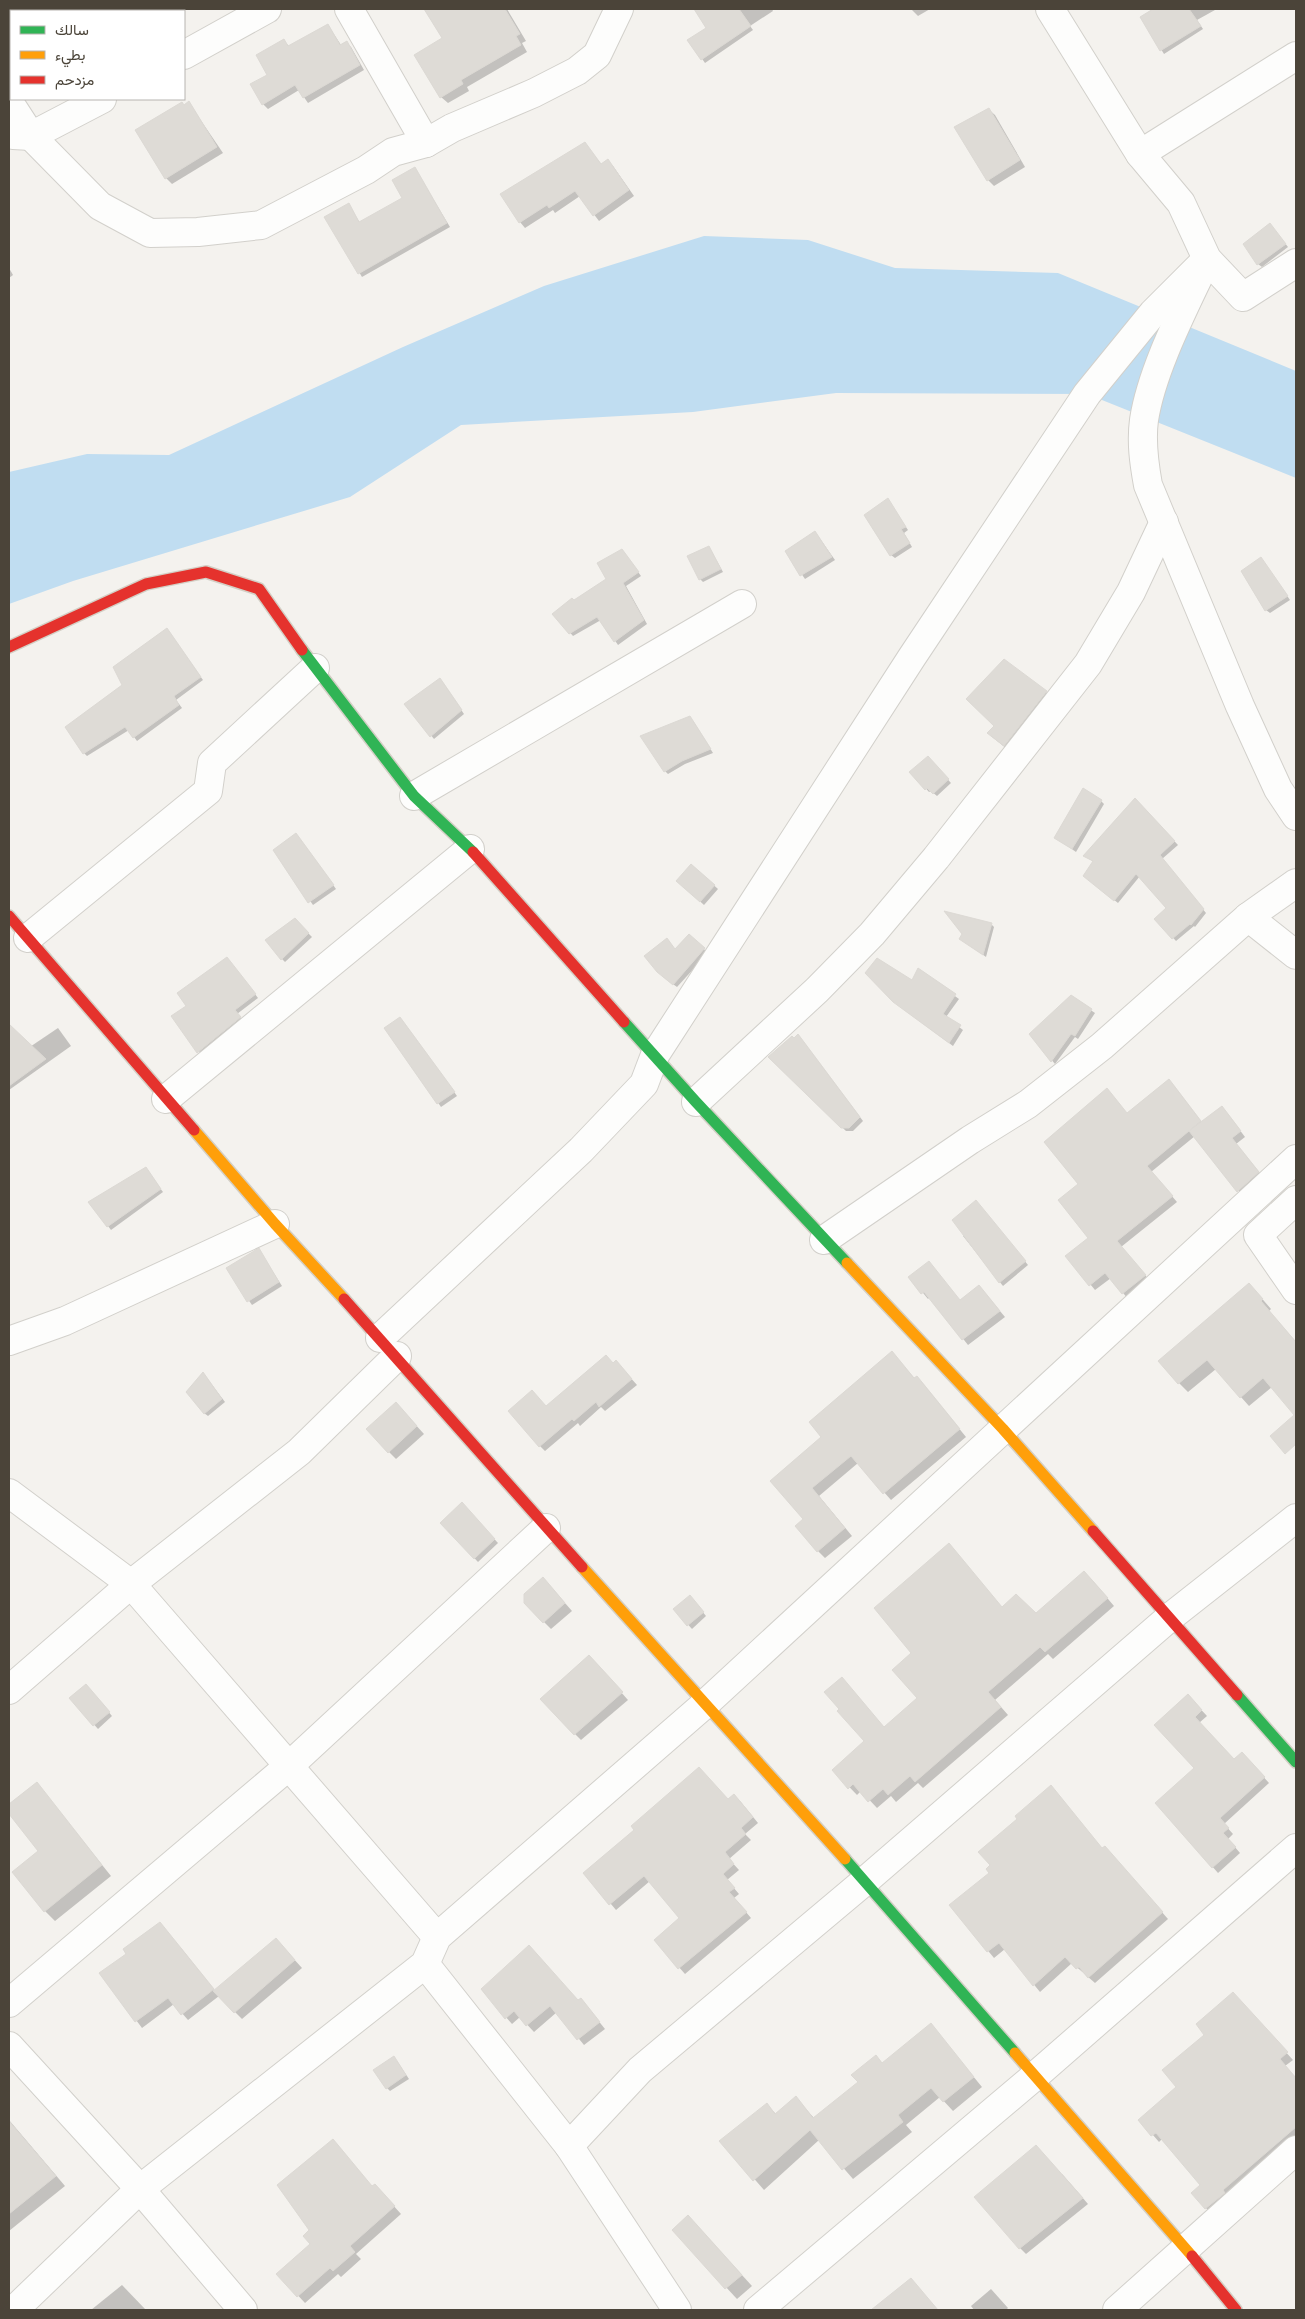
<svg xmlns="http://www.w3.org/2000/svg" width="1305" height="2319" font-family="'Nunito Sans',Vazirmatn,sans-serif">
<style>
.water{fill:#c0ddf1}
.shadow{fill:#0003}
.building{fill:#dedbd6;stroke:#dcd9d4}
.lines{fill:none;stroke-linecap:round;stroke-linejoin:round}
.street-casing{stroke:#d2d0cb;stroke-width:30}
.fast-casing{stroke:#d3cfc5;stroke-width:14}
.slow-casing{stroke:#d3cfc5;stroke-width:14}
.jam-casing{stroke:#d3cfc5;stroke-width:14}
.street{stroke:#fdfdfc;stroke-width:28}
.fast{stroke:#30b455;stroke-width:11}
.slow{stroke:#ff9f0a;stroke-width:11}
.jam{stroke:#e5322d;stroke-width:11}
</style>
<rect width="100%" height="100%" fill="#f4f2ee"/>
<!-- water -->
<path class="water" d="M 704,236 L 808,240 L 895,268 L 1058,273 L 1296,371 L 1296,478 L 1087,394 L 836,393 L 693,412 L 461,425 L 350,497 L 73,581 L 9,604 L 9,472 L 87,454 L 169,455 L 403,347 L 544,286 Z"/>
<!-- shadow -->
<g class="shadow">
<path d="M 89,9 L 160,9 L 155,11 L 85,11 Z"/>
<path d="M 441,9 L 507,9 L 526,41 L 522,43 L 527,52 L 467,87 L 469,91 L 448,103 L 441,97 L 443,39 L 429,16 Z"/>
<path d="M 707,9 L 772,9 L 773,11 L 750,26 L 753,30 L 705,63 L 689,40 L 708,28 L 699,14 Z"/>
<path d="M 911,9 L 930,9 L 918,16 Z"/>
<path d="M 1156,9 L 1215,9 L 1215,10 L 1197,20 L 1203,29 L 1164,54 L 1141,17 Z"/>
<path d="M 328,25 L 341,45 L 346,42 L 351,47 L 364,70 L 308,103 L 299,90 L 268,109 L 263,104 L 284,41 L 289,46 Z"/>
<path d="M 189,103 L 223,153 L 172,184 L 166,178 L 137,131 Z"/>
<path d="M 988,109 L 995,115 L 1025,167 L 994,186 L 988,180 Z"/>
<path d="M 584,143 L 602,165 L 608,161 L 613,166 L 634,196 L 599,221 L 580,196 L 555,213 L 553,210 L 525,228 L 520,222 Z"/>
<path d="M 415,169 L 450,227 L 362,277 L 326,217 L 349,205 L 360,223 L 404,199 Z"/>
<path d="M 1273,228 L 1288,247 L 1262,267 L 1258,264 Z"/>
<path d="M 9,268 L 13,275 L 9,278 Z"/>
<path d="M 888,500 L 908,530 L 904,533 L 912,547 L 895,558 L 891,555 Z"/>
<path d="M 818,536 L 835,560 L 805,579 L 786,551 Z"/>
<path d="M 709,547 L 723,572 L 703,582 L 700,579 Z"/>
<path d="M 625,554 L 641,576 L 626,586 L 647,624 L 618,645 L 601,620 L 573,636 L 554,614 L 607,580 Z"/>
<path d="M 1261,558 L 1290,600 L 1270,613 L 1266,610 Z"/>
<path d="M 167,630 L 203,680 L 176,700 L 182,708 L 137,741 L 129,730 L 87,756 L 84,753 L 124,685 Z"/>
<path d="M 443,683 L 464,714 L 434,739 L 406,704 Z"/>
<path d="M 1046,692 L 1049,696 L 1007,749 L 991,736 Z"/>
<path d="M 693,721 L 713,753 L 685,764 L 668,774 L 665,771 Z"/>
<path d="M 928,758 L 951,783 L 937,796 L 931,791 L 929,792 L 911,772 Z"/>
<path d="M 1135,800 L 1178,845 L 1162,859 L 1206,913 L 1195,927 L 1194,926 L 1176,941 L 1156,919 L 1168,908 L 1140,876 L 1118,903 L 1088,879 L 1094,862 L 1085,856 Z"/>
<path d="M 1101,801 L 1104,804 L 1076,852 L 1056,838 Z"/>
<path d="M 299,838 L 336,889 L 313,905 L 275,850 Z"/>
<path d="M 691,865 L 718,889 L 704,905 L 678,881 Z"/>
<path d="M 295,920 L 312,937 L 285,962 L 282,959 Z"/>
<path d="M 991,924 L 994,927 L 986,957 L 961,939 Z"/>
<path d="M 689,935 L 708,953 L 677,987 L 662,976 L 675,950 Z"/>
<path d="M 230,962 L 258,998 L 237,1014 L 243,1021 L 202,1055 L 173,1017 L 188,1006 Z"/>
<path d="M 919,970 L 959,999 L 946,1017 L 963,1030 L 953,1046 L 898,1005 Z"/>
<path d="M 1071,997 L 1095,1013 L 1078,1039 L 1075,1037 L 1055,1064 L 1030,1034 Z"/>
<path d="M 403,1022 L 457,1096 L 441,1107 L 386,1028 Z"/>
<path d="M 58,1028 L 71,1046 L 9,1090 L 9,1061 Z"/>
<path d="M 801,1039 L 863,1121 L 853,1131 L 846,1131 L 769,1057 Z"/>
<path d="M 1174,1086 L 1202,1123 L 1227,1113 L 1245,1137 L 1236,1144 L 1264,1178 L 1243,1196 L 1195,1136 L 1151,1172 L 1177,1202 L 1121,1247 L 1150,1281 L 1128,1299 L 1111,1278 L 1095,1290 L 1067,1256 L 1090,1238 L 1079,1184 L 1128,1114 Z"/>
<path d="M 146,1169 L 163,1192 L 111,1230 L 108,1226 Z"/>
<path d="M 979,1205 L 1028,1265 L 1003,1286 L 963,1236 Z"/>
<path d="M 259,1250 L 282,1286 L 252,1305 L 227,1269 Z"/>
<path d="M 910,1277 L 960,1301 L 984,1292 L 1005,1317 L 968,1345 L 930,1297 L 928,1299 Z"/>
<path d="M 1258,1294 L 1271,1309 L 1269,1311 L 1296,1342 L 1296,1414 L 1272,1387 L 1249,1406 L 1216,1369 L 1188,1392 L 1179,1383 Z"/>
<path d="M 892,1353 L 915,1379 L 917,1377 L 924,1385 L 966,1437 L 891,1500 L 858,1463 L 819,1496 L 852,1536 L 825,1558 L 818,1551 L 805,1519 L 823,1437 Z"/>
<path d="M 613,1364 L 621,1367 L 637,1385 L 605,1411 L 601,1407 L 580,1426 L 578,1423 L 545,1451 L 540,1446 L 546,1407 Z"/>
<path d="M 206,1377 L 225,1402 L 208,1416 L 204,1413 Z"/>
<path d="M 403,1411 L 424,1434 L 396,1459 L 389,1452 Z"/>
<path d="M 462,1504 L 498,1543 L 478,1562 L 442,1523 Z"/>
<path d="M 949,1545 L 1002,1608 L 1036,1615 L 1092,1580 L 1114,1606 L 1053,1659 L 1048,1654 L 995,1700 L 1008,1715 L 923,1788 L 918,1783 L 896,1802 L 891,1796 L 877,1808 L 861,1791 L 857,1795 L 833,1770 L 919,1699 L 913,1654 Z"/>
<path d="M 550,1586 L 572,1611 L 551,1629 L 544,1622 Z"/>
<path d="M 693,1600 L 706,1616 L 692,1629 L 675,1610 Z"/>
<path d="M 595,1663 L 628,1700 L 581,1740 L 575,1734 Z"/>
<path d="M 89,1689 L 112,1716 L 98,1729 L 71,1698 Z"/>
<path d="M 1193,1701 L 1207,1716 L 1199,1723 L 1234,1760 L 1247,1759 L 1269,1783 L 1224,1824 L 1233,1834 L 1228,1839 L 1240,1853 L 1218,1873 L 1157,1803 L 1196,1768 Z"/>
<path d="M 37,1784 L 111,1876 L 55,1921 L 45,1911 L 40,1851 L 9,1812 L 9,1806 Z"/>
<path d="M 728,1801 L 740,1801 L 758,1823 L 745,1834 L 751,1840 L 729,1859 L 739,1870 L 727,1880 L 739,1894 L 734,1898 L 751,1918 L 685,1974 L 655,1940 L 681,1918 L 650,1881 L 616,1910 L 585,1873 Z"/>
<path d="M 1103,1849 L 1111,1854 L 1168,1919 L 1095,1983 L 1072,1963 L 1040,1992 L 1005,1949 L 994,1958 L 951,1906 L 991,1873 Z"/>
<path d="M 283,1947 L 302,1968 L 242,2019 L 219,1996 L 188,2020 L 174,2004 L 142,2028 L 101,1973 L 128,1954 L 181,1948 L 215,1991 Z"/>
<path d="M 482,1990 L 578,2002 L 581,1999 L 605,2029 L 584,2045 L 557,2012 L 534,2032 L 520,2017 L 512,2024 Z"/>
<path d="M 1239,2000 L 1293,2060 L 1285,2066 L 1296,2079 L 1296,2139 L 1212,2215 L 1206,2208 L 1202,2185 L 1162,2139 L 1159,2142 L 1140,2120 L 1178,2087 Z"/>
<path d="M 931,2025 L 982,2087 L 953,2111 L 940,2097 L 906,2125 L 912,2132 L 853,2179 L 819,2140 L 764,2190 L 721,2141 L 767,2105 L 776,2114 L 796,2098 L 814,2118 L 859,2083 L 876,2057 L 883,2064 Z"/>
<path d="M 397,2061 L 409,2079 L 390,2091 L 387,2088 Z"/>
<path d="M 9,2120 L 65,2186 L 9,2231 Z"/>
<path d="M 1062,2174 L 1088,2204 L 1026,2254 L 1020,2248 Z"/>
<path d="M 373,2187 L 382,2193 L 401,2214 L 356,2254 L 361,2259 L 341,2277 L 338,2274 L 305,2303 L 278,2274 L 312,2245 L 311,2230 Z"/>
<path d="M 699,2228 L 752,2286 L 737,2299 L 673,2230 Z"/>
<path d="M 122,2285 L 146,2310 L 91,2310 Z"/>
<path d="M 991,2289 L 1008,2308 L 1006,2310 L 974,2310 L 971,2306 Z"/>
</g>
<!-- building -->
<g class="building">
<path d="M 424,9 L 505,9 L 520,34 L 516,36 L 521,45 L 461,80 L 463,84 L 440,98 L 414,55 L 442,38 Z"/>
<path d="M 694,9 L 739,9 L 751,26 L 701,60 L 687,40 L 706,28 Z"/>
<path d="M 1153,9 L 1189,9 L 1201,26 L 1160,51 L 1140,17 Z"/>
<path d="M 328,24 L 340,45 L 347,41 L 360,65 L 303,98 L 295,85 L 262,105 L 250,84 L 267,75 L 256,55 L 284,39 L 288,46 Z"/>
<path d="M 189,101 L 217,147 L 165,179 L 135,130 L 182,102 L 184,105 Z"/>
<path d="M 989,108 L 1020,160 L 987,181 L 954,127 Z"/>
<path d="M 585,142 L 601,164 L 608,159 L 629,190 L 593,216 L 575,191 L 549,208 L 547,205 L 519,223 L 500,194 Z"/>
<path d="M 415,167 L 447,223 L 358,274 L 324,217 L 349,203 L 359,222 L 402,198 L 392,180 Z"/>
<path d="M 1270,223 L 1286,244 L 1257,265 L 1243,244 Z"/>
<path d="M 888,498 L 906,527 L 901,529 L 910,543 L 890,556 L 864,515 Z"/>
<path d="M 815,531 L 832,557 L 800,576 L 785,551 Z"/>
<path d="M 709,546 L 721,569 L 699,580 L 687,556 Z"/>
<path d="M 622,549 L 639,572 L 623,583 L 644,620 L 614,642 L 597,617 L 569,634 L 552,614 L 572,598 L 574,600 L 606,579 L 597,563 Z"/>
<path d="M 1261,557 L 1288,596 L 1265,611 L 1241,571 Z"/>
<path d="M 167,628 L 201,677 L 174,696 L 179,705 L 133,738 L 125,727 L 83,754 L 65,727 L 122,685 L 113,667 Z"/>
<path d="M 1004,659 L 1047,691 L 1004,746 L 987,733 L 994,726 L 966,699 Z"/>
<path d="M 440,678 L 462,710 L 430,737 L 404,704 Z"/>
<path d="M 690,716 L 711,749 L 682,761 L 664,772 L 640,736 Z"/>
<path d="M 928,756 L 949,779 L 933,794 L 927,788 L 925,790 L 909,772 Z"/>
<path d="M 1083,788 L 1102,800 L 1072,849 L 1054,838 Z"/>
<path d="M 1135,798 L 1175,841 L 1160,855 L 1204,909 L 1191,925 L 1190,924 L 1172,939 L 1154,919 L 1166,908 L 1136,874 L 1114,901 L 1083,876 L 1093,861 L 1083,856 Z"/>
<path d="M 296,833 L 334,885 L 308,903 L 273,850 Z"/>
<path d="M 691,864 L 715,885 L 700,902 L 676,881 Z"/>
<path d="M 944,911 L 992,923 L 983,955 L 959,939 L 962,934 Z"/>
<path d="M 295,918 L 309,933 L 281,960 L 265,940 Z"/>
<path d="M 689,934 L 705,948 L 673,985 L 657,972 L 644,956 L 667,938 L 675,949 Z"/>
<path d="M 227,957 L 256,994 L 235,1010 L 241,1017 L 197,1053 L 171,1016 L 186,1006 L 177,993 Z"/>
<path d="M 877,958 L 912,980 L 918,968 L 956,994 L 943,1014 L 961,1025 L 949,1043 L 893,1002 L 865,973 Z"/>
<path d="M 1071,995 L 1092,1009 L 1075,1036 L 1071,1034 L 1051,1062 L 1029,1034 Z"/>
<path d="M 400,1017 L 455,1092 L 437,1104 L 384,1028 Z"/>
<path d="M 9,1024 L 46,1059 L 9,1086 Z"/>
<path d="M 798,1034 L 860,1117 L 849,1128 L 841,1128 L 768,1057 L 792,1036 L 794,1038 Z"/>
<path d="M 1169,1079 L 1201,1121 L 1190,1130 L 1222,1106 L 1241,1131 L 1232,1138 L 1259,1172 L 1237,1192 L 1189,1131 L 1147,1166 L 1173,1196 L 1117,1241 L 1146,1275 L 1122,1294 L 1105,1273 L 1089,1286 L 1065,1256 L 1088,1238 L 1058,1200 L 1078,1184 L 1044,1142 L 1107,1088 L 1127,1113 Z"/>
<path d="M 146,1167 L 161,1189 L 107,1227 L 88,1202 Z"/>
<path d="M 976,1200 L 1026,1261 L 999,1283 L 952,1220 Z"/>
<path d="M 259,1248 L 279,1282 L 247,1302 L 226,1268 Z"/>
<path d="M 929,1261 L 960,1300 L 979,1285 L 1000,1311 L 962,1340 L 924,1292 L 921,1294 L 908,1277 Z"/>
<path d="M 1249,1283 L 1263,1299 L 1261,1301 L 1296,1342 L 1296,1444 L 1285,1454 L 1270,1436 L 1294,1415 L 1263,1378 L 1240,1398 L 1207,1360 L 1178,1384 L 1158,1361 Z"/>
<path d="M 892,1351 L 914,1378 L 917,1376 L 960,1429 L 883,1494 L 851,1456 L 812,1488 L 845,1528 L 817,1552 L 795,1526 L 803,1519 L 770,1481 L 821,1437 L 809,1422 Z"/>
<path d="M 606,1355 L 613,1363 L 616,1360 L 632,1379 L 599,1407 L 596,1402 L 574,1421 L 572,1419 L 539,1447 L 508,1411 L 532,1390 L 546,1406 Z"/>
<path d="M 203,1372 L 222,1399 L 204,1414 L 186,1392 Z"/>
<path d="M 396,1402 L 417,1426 L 388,1453 L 366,1429 Z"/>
<path d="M 462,1502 L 495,1539 L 474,1559 L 440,1523 Z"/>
<path d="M 949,1543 L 1002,1607 L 1016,1594 L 1036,1613 L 1084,1571 L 1108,1598 L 1045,1652 L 1040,1647 L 988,1692 L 1001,1707 L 915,1782 L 910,1776 L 888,1795 L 883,1789 L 868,1802 L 853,1784 L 848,1789 L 832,1770 L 864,1741 L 837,1711 L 839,1709 L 824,1692 L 842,1677 L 884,1727 L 917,1698 L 892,1670 L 911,1653 L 874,1608 Z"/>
<path d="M 543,1577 L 565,1603 L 543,1623 L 524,1603 L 524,1594 Z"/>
<path d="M 690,1595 L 704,1612 L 687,1626 L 673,1609 Z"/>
<path d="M 589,1655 L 623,1692 L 574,1735 L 540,1699 Z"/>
<path d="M 86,1684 L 110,1712 L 93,1726 L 69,1698 Z"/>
<path d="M 1188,1694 L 1202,1710 L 1195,1717 L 1234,1759 L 1242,1752 L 1265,1777 L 1220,1818 L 1229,1828 L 1223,1833 L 1236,1847 L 1212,1868 L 1155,1803 L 1194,1768 L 1154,1725 Z"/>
<path d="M 699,1767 L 728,1799 L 734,1794 L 753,1817 L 741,1828 L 746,1834 L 725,1852 L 734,1864 L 723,1874 L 735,1888 L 729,1892 L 747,1912 L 678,1969 L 654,1940 L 679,1918 L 644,1876 L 609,1905 L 583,1873 L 634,1830 L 631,1826 Z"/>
<path d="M 37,1782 L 102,1865 L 44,1912 L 12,1872 L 38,1851 L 9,1814 L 9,1804 Z"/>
<path d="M 1051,1785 L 1102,1848 L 1105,1846 L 1163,1912 L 1088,1978 L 1079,1967 L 1076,1969 L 1065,1957 L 1033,1986 L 999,1943 L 987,1952 L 949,1905 L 989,1873 L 986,1869 L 990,1865 L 978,1852 L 1017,1819 L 1015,1816 Z"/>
<path d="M 160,1922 L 214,1989 L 181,2015 L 168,1998 L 135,2022 L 99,1973 L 126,1954 L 123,1949 Z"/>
<path d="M 276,1938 L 295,1960 L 234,2013 L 213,1991 Z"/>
<path d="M 529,1945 L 578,2000 L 581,1998 L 600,2022 L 577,2040 L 550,2006 L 526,2026 L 514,2011 L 505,2019 L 481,1989 Z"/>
<path d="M 1233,1992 L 1288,2052 L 1280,2059 L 1296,2078 L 1296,2127 L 1223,2190 L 1225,2193 L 1205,2209 L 1191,2193 L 1200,2185 L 1156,2133 L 1151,2136 L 1138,2120 L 1176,2087 L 1162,2070 L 1204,2035 L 1196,2024 Z"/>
<path d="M 931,2023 L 974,2077 L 943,2102 L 931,2088 L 898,2115 L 903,2122 L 842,2170 L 810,2130 L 753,2181 L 719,2141 L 767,2103 L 775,2114 L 796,2096 L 813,2118 L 858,2082 L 851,2075 L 876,2055 L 882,2063 Z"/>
<path d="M 394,2056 L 406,2075 L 386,2089 L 373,2070 Z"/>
<path d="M 9,2121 L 56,2176 L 9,2214 Z"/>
<path d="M 333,2139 L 372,2186 L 375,2184 L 395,2206 L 350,2246 L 355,2252 L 333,2271 L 330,2268 L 297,2297 L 276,2274 L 310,2244 L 303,2236 L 309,2230 L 277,2185 Z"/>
<path d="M 1036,2145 L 1083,2198 L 1019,2249 L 974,2197 Z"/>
<path d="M 688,2215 L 742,2275 L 725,2289 L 672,2230 Z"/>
<path d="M 911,2278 L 938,2310 L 871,2310 Z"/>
</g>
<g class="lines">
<!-- street casing -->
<g class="street-casing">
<g id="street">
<path d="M 349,9 L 426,143"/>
<path d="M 1050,9 L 1140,154 L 1181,203 L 1207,259 L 1243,297 L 1296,263"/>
<path d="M 184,55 L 267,9"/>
<path d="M 9,102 L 31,136 L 100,206 L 150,233 L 198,232 L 261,225 L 366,170 L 393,152 L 426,143 L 452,128 L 534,93 L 577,71 L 597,55 L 619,9"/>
<path d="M 13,135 L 31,136 L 102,99"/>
<path d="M 1140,154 L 1296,56"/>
<path d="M 1199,276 C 1179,318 1151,374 1144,420 C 1141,442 1144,463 1148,485 L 1240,706 L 1278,789 L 1296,816"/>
<path d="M 414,796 L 742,604"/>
<path d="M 1248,917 L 1296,883"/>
<path d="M 28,938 L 208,791 L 212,763 L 315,668"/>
<path d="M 166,1099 L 470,849"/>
<path d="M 696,1102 L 817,990 L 872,934 L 936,858 L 1088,664 L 1131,592 L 1164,522"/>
<path d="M 1296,1200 L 1258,1235 L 1296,1290"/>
<path d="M 824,1240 L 970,1140 L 1028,1104 L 1102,1046 L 1248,917 L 1296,955"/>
<path d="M 380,1338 L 581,1150 L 644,1084 L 655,1055 L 912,657 L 1087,394 L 1153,313 L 1207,259"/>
<path d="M 9,1341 L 65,1321 L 275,1224"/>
<path d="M 9,1493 L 131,1584 L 437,1937"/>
<path d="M 9,1690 L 131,1584 L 299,1452 L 397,1356"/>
<path d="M 425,1964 L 569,2146 L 677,2310"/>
<path d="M 9,2003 L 290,1765 L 546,1528"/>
<path d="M 9,2046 L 140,2189 L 243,2310"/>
<path d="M 569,2146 L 640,2070 L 865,1881 L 1169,1618 L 1296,1518"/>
<path d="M 14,2310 L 140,2189 L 425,1964 L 437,1937 L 704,1705 L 1296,1159"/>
<path d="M 758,2310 L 1035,2076 L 1296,1848"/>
<path d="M 1117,2310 L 1296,2150"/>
</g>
</g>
<!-- fast casing -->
<g class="fast-casing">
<g id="fast">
<path d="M 302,650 L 414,796 L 473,852"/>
<path d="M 624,1022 L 696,1102 L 847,1263"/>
<path d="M 1237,1695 L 1296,1762"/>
<path d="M 845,1859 L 1015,2053"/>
</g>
</g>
<!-- slow casing -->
<g class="slow-casing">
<g id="slow">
<path d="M 194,1130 L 275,1224 L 344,1299"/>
<path d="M 847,1263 L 1003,1429 L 1093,1531"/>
<path d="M 582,1567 L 845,1859"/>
<path d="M 1015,2053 L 1192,2256"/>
</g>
</g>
<!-- jam casing -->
<g class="jam-casing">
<g id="jam">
<path d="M 9,647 L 146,584 L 206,572 L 259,589 L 302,650"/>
<path d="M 473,852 L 624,1022"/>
<path d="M 9,916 L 194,1130"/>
<path d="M 344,1299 L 582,1567"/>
<path d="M 1093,1531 L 1237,1695"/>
<path d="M 1192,2256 L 1236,2310"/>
</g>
</g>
<!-- street -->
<use href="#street" class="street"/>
<!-- fast -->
<use href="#fast" class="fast"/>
<!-- slow -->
<use href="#slow" class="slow"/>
<!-- jam -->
<use href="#jam" class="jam"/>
</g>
<!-- border -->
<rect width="1305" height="2319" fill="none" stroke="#4b4439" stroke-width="20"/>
<!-- legend -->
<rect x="10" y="10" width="175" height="90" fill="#ffffff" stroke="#b7b4b0"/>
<rect x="20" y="26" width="25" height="8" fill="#30b455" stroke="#b7b4b0"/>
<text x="55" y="35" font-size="15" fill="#4b4439">سالك</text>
<rect x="20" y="51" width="25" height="8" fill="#ff9f0a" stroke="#b7b4b0"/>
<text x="55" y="60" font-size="15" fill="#4b4439">بطيء</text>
<rect x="20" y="76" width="25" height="8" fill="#e5322d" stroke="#b7b4b0"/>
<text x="55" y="85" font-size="15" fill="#4b4439">مزدحم</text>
</svg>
